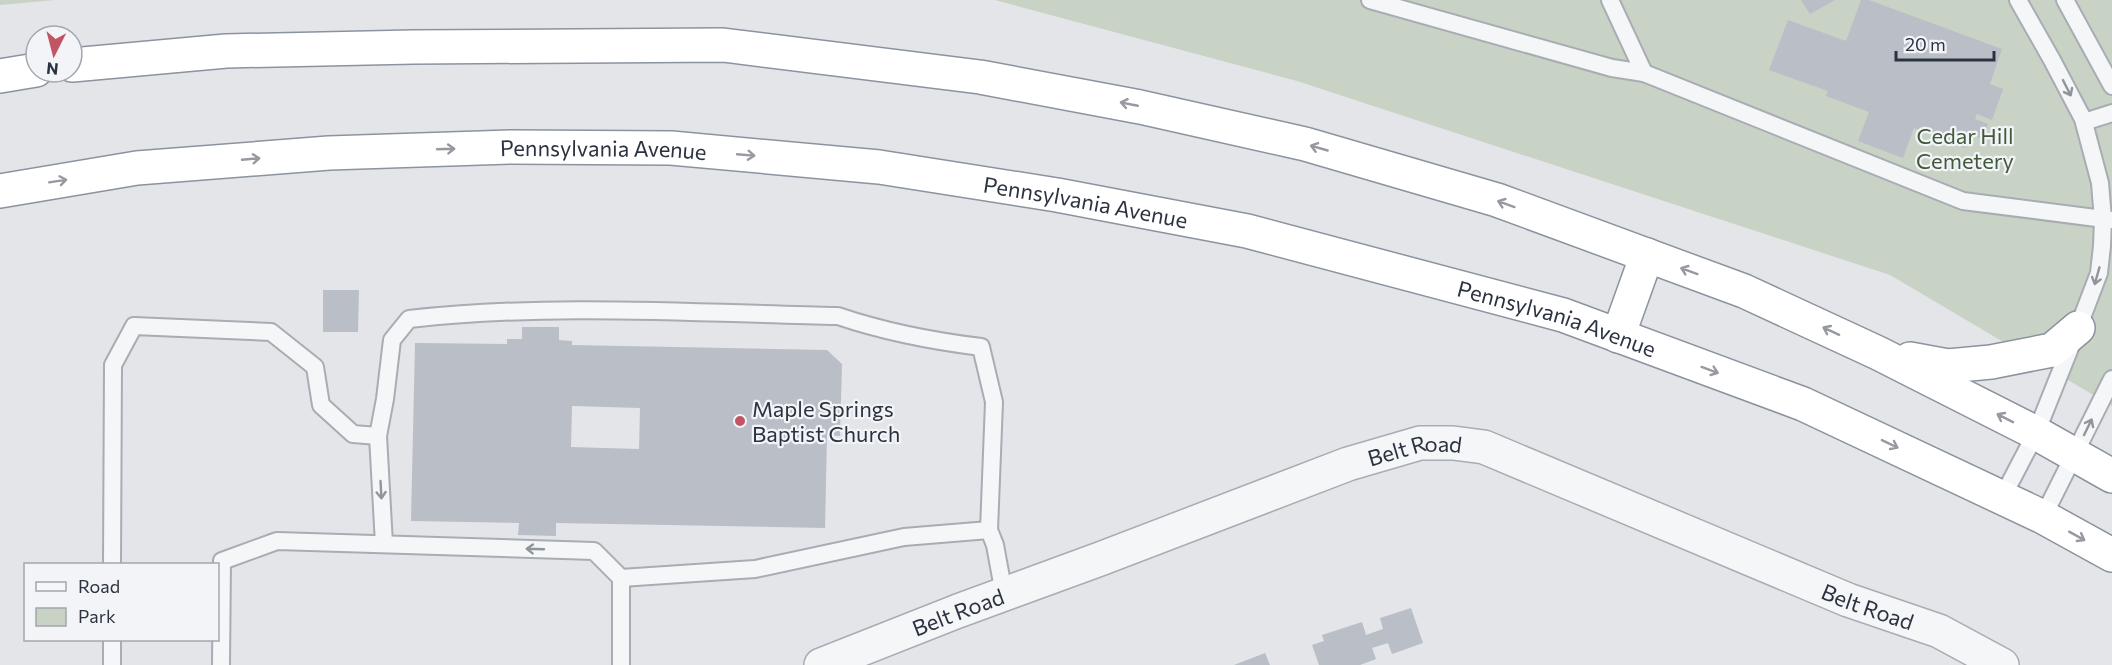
<svg xmlns="http://www.w3.org/2000/svg" width="2112" height="665" font-family="Commissioner,sans-serif">
<style>
.green{fill:#c8d3c5}
.building{fill:#babec6;fill-rule:evenodd}
.lines{fill:none;stroke-linecap:round;stroke-linejoin:round}
.service-casing{stroke:#a8acb3;stroke-width:20}
.minor-casing{stroke:#a8acb3;stroke-width:36}
.trunk-casing{stroke:#8b939f;stroke-width:36}
.service{stroke:#f5f6f8;stroke-width:16}
.minor{stroke:#f5f6f8;stroke-width:33}
.trunk{stroke:#fff;stroke-width:33}
.oneway{stroke:#90949c}
.oneway2{stroke:#9699a0}
.poi-dot{fill:#c15563;stroke:#f2f4f7;stroke-width:2}
.labels{text-anchor:middle;dominant-baseline:central;stroke-width:4.5;stroke-linejoin:round;paint-order:stroke}
.park-label{font-size:22px;fill:#405a3b;stroke:#f2f4f7}
.street-label{font-size:22px;fill:#2c3340;stroke:#f2f4f7}
.poi-label{font-size:22px;fill:#2c3340;stroke:#f2f4f7;text-anchor:start}
</style>
<rect width="100%" height="100%" fill="#e3e5e9"/>
<!-- green -->
<g class="green">
<path d="M 0,0 L 55,0 L 0,5 Z"/>
<path d="M 995,0 L 2112,0 L 2112,406 L 1890,275 L 1297,81 Z"/>
</g>
<!-- building -->
<g class="building">
<path d="M 1801,0 L 1835,0 L 1810,14 Z"/>
<path d="M 1861,0 L 1869,0 L 2002,49 L 1990,84 L 2003,89 L 1992,120 L 1977,114 L 1975,119 L 1988,124 L 1983,139 L 1970,135 L 1966,148 L 1914,128 L 1903,158 L 1858,141 L 1869,112 L 1826,96 L 1828,91 L 1769,70 L 1788,20 L 1846,41 Z"/>
<path d="M 323,290 L 359,290 L 358,332 L 323,332 Z"/>
<path d="M 522,327 L 559,327 L 559,340 L 572,341 L 572,345 L 827,350 L 842,364 L 840,436 L 827,435 L 825,528 L 556,523 L 556,536 L 518,535 L 519,523 L 411,521 L 415,343 L 507,344 L 507,339 L 522,339 ZM 572,406 L 640,408 L 639,449 L 571,447 Z"/>
<path d="M 1411,608 L 1423,643 L 1392,654 L 1388,643 L 1372,648 L 1376,659 L 1360,665 L 1319,665 L 1312,645 L 1324,641 L 1322,635 L 1362,622 L 1366,635 L 1383,629 L 1380,618 Z"/>
<path d="M 1265,653 L 1270,665 L 1234,665 Z"/>
</g>
<g class="lines">
<!-- service casing -->
<g class="service-casing">
<g id="service">
<path d="M 1370,0 L 1612,68 L 1644,73 L 1963,201 L 2112,220"/>
<path d="M 1610,0 L 1644,73"/>
<path d="M 2065,0 L 2112,86"/>
<path d="M 2084,122 L 2112,113"/>
<path d="M 378,436 L 384,544"/>
<path d="M 2002,498 L 2036,433 L 2078,328 L 2099,273 L 2102,246 L 2103,219 L 2100,183 L 2083,119 L 2052,60 L 2018,0"/>
<path d="M 2043,517 L 2112,379"/>
<path d="M 112,564 L 113,365 L 134,326 L 271,332 L 315,367 L 321,405 L 353,434 L 378,436 L 385,399 L 392,340 L 409,319 C 550,303 697,313 838,316 C 885,332 932,341 981,347 L 994,402 L 989,530 L 995,545 L 1004,594"/>
<path d="M 621,578 L 755,569 L 904,537 L 989,530"/>
<path d="M 112,665 L 112,640"/>
<path d="M 221,665 L 222,561 L 277,541 L 594,551 L 621,578 L 621,665"/>
</g>
</g>
<!-- minor casing -->
<g class="minor-casing">
<g id="minor">
<path id="s1" d="M 821,665 L 958,611 L 1100,559 L 1348,464 L 1420,443 L 1453,443 L 1484,447 L 1848,600 L 1939,631 L 2002,665"/>
</g>
</g>
<!-- trunk casing -->
<g class="trunk-casing">
<g id="trunk">
<path d="M 72,65 L 226,51 L 413,47 L 723,45 L 980,77 L 1140,107 L 1305,144 L 1497,200 L 1744,291 L 1878,353 L 2036,433 L 2112,476"/>
<path d="M 0,76 L 36,70"/>
<path id="s2" d="M 0,191 L 137,168 L 329,153 L 511,147 L 671,148 L 879,167 L 1057,195 L 1247,231 L 1563,315 L 1803,404 L 2043,517 L 2112,555"/>
<path d="M 1618,336 L 1647,255"/>
<path d="M 1910,359 L 1948,366 L 1991,362 L 2052,350 L 2078,328"/>
</g>
</g>
<!-- service -->
<use href="#service" class="service"/>
<!-- minor -->
<use href="#minor" class="minor"/>
<!-- trunk -->
<use href="#trunk" class="trunk"/>
</g>
<!-- one-way arrows -->
<defs><path id="oneway-shaft" d="M-6 0H5M1.5-3L5.5 0L1.5 3" fill="none" stroke-width="1.6" stroke-linecap="round" stroke-linejoin="round" transform="scale(1.5)"/></defs>
<g class="oneway">
<use href="#oneway-shaft" transform="translate(2067 88) rotate(63)"/>
<use href="#oneway-shaft" transform="translate(2097 276) rotate(106)"/>
<use href="#oneway-shaft" transform="translate(2088 427) rotate(-64)"/>
<use href="#oneway-shaft" transform="translate(381 490) rotate(87)"/>
<use href="#oneway-shaft" transform="translate(535 549) rotate(-178)"/>
</g>
<g class="oneway2">
<use href="#oneway-shaft" transform="translate(1129 104) rotate(-169)"/>
<use href="#oneway-shaft" transform="translate(1319 148) rotate(-164)"/>
<use href="#oneway-shaft" transform="translate(446 149) rotate(-2)"/>
<use href="#oneway-shaft" transform="translate(746 155) rotate(5)"/>
<use href="#oneway-shaft" transform="translate(251 159) rotate(-5)"/>
<use href="#oneway-shaft" transform="translate(58 181) rotate(-9)"/>
<use href="#oneway-shaft" transform="translate(1506 204) rotate(-160)"/>
<use href="#oneway-shaft" transform="translate(1689 271) rotate(-160)"/>
<use href="#oneway-shaft" transform="translate(1831 331) rotate(-155)"/>
<use href="#oneway-shaft" transform="translate(1710 370) rotate(20)"/>
<use href="#oneway-shaft" transform="translate(2005 418) rotate(-153)"/>
<use href="#oneway-shaft" transform="translate(1890 444) rotate(26)"/>
<use href="#oneway-shaft" transform="translate(2077 536) rotate(29)"/>
</g>
<!-- markers -->
<circle class="poi-dot" cx="740" cy="421" r="6"/>
<g class="labels">
<!-- park labels -->
<g class="park-label">
<text x="1965" y="135">Cedar Hill<tspan x="1965" dy="25">Cemetery</tspan></text>
</g>
<!-- street labels -->
<g class="street-label">
<text stroke="none"><textPath href="#s2" startOffset="606">Pennsylvania Avenue</textPath></text>
<text stroke="none"><textPath href="#s2" startOffset="1092">Pennsylvania Avenue</textPath></text>
<text stroke="none"><textPath href="#s2" startOffset="1578">Pennsylvania Avenue</textPath></text>
<text stroke="none"><textPath href="#s1" startOffset="633">Belt Road</textPath></text>
<text stroke="none"><textPath href="#s1" startOffset="1119">Belt Road</textPath></text>
<text stroke="none"><textPath href="#s1" startOffset="147">Belt Road</textPath></text>
</g>
<!-- poi labels -->
<g class="poi-label">
<text x="752" y="408">Maple Springs<tspan x="752" dy="25">Baptist Church</tspan></text>
</g>
</g>
<!-- legend -->
<rect x="24" y="563" width="195" height="78" fill="#f2f4f7" stroke="#a3a7ae" stroke-width="1.5"/>
<rect x="36" y="582" width="30" height="9" fill="#f5f6f8" stroke="#a3a7ae" stroke-width="1.5"/>
<text x="78" y="593" font-size="18" fill="#2c3340">Road</text>
<rect x="36" y="608" width="30" height="18" fill="#c8d3c5" stroke="#a3a7ae" stroke-width="1.5"/>
<text x="78" y="623" font-size="18" fill="#2c3340">Park</text>
<!-- north arrow -->
<g transform="translate(54 54) rotate(186)"><circle r="28" fill="#f2f4f7" stroke="#a3a7ae" stroke-width="1.5"/>
<path d="M0-4.5L10 22L0 15L-10 22Z" fill="#c15563"/>
<text y="-9" font-size="16" font-weight="bold" text-anchor="middle" fill="#2c3340">N</text>
</g>
<!-- scale -->
<path d="M1896 51v9h98v-9" fill="none" stroke="#2c3340" stroke-width="3"/>
<text x="1905" y="51" font-size="18" fill="#2c3340" stroke="#f2f4f7" stroke-width="4.5" paint-order="stroke">20 m</text>
</svg>
